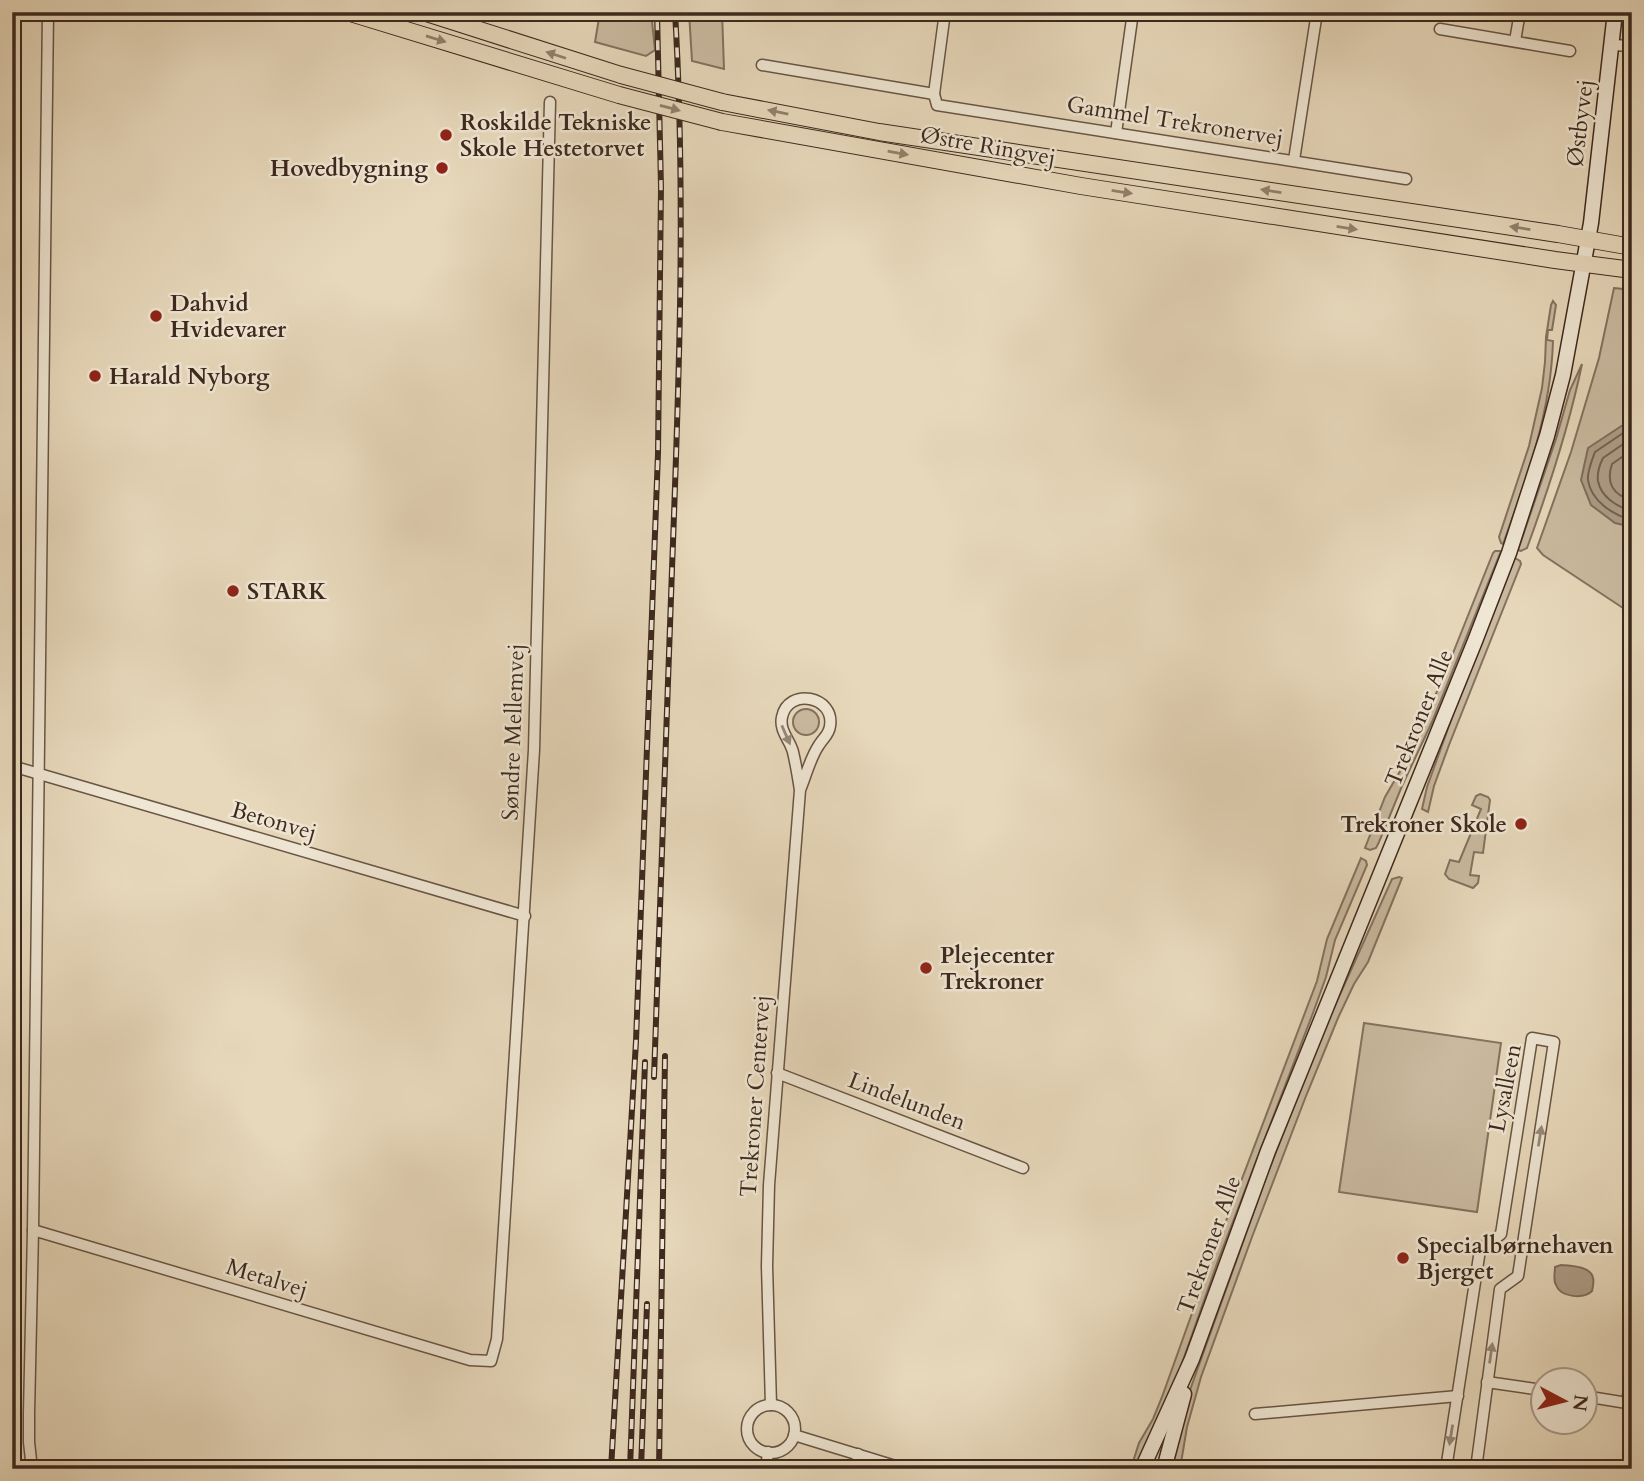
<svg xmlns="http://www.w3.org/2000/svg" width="1644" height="1481" font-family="Cardo,serif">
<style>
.green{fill:#cabaa0;stroke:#84725f;stroke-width:2}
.water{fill:#ad9c86;stroke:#806e5c;stroke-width:2}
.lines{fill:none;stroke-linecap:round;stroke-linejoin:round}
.shore{stroke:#756252;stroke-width:2}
.street-casing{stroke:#685545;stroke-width:13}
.secondary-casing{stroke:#3d291e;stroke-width:17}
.primary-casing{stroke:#3d291e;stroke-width:18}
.street{stroke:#efe6d3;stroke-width:10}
.secondary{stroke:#efe6d3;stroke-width:14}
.primary{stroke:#e7d8bb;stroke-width:16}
.rail-casing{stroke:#3d291e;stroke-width:6}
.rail{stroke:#efe6d3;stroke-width:3.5;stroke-dasharray:10;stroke-linecap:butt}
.primary-bridge-casing{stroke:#3d291e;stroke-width:18;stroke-linecap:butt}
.primary-bridge{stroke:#e7d8bb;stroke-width:16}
.oneway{fill:#92806c}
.oneway2{fill:#968878}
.poi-dot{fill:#8f2418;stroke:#efe6d3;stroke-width:2.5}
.labels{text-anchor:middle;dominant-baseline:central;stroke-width:5;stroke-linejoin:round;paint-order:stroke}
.street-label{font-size:23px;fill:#3d291e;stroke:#efe6d3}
.poi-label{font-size:23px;font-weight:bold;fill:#3d291e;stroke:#efe6d3;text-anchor:start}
</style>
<rect width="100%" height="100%" fill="#e7d8bb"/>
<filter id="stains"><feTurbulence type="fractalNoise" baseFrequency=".00286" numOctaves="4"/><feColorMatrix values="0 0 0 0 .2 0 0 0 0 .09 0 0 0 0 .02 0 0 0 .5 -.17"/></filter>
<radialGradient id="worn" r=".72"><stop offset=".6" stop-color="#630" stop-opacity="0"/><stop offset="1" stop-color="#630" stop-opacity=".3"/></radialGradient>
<!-- green -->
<g class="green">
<path d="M 600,12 L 651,12 L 655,50 L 646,56 L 595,42 Z"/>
<path d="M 689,12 L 722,12 L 724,69 L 692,61 Z"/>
<path d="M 1614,288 L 1632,290 L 1632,614 L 1543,555 L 1537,548 L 1571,452 L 1599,358 Z"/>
<path d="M 1553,301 L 1556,305 L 1552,330 L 1548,330 L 1547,340 L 1553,341 C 1551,412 1527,478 1503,544 L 1501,543 L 1499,537 L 1529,446 L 1542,388 L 1545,362 L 1546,337 L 1551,305 Z"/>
<path d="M 1582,364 C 1569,427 1549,488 1527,548 L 1521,551 L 1518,550 L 1556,439 L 1570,390 Z"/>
<path d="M 1495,551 L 1501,551 L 1432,722 L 1402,786 L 1379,842 L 1376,848 L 1370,850 L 1365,848 L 1385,797 L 1406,761 L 1443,678 L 1493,553 Z"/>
<path d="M 1515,558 L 1520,561 L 1521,564 L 1449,745 L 1434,786 L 1428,812 L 1422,809 L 1427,787 L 1454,712 Z"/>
<circle cx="806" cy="722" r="13"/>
<path d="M 1480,794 L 1488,797 L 1490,800 L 1483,853 L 1474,852 L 1470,875 L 1479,876 L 1478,883 L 1473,888 L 1449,879 L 1445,874 L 1450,860 L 1459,862 L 1481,809 L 1472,805 L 1476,796 Z"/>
<path d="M 1361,858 L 1366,861 L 1367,865 L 1335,940 L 1326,977 L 1313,1013 L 1219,1258 L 1169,1400 L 1138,1469 L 1131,1468 L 1139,1443 L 1153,1419 L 1162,1397 L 1210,1263 L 1317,981 L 1327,939 Z"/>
<path d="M 1399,877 L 1402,878 L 1368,962 L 1354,984 L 1338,1018 L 1306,1096 L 1252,1237 L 1201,1377 L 1187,1427 L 1180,1469 L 1169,1469 L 1190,1390 L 1267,1175 L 1324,1030 L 1392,879 Z"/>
<path d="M 1364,1023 L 1501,1043 L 1477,1212 L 1339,1192 Z"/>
</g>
<!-- water -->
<g class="water">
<path d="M 1632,419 L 1632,527 L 1615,523 L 1591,505 L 1581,480 L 1588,448 Z"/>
<path d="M 1561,1265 C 1571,1266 1591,1266 1593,1278 C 1594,1282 1593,1287 1592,1291 C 1584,1299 1561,1298 1556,1285 C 1553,1280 1555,1273 1555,1267 Z"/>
</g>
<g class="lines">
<!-- shore -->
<g class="shore">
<path d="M 1632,427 L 1595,452 C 1592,460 1587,472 1588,480 C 1591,501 1613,515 1632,520"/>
<path d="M 1632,438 L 1603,458 C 1600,464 1597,474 1598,481 C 1601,497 1617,507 1632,511"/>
<path d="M 1632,450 L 1612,464 C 1606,482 1612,495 1632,500"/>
</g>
<!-- street casing -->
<g class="street-casing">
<g id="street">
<path d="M 945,12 L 934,94 L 937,105 L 1406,179"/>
<path d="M 1440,29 L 1570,51"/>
<path d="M 1515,41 L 1520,12"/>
<path d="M 1612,45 L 1632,46"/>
<path d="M 762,65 L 934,94"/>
<path d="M 1116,133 L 1133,12"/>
<path d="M 1294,160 L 1317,12"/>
<path d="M 12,766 L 525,916"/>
<path d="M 777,1073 L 1023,1168"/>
<path d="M 33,1230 L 470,1360 L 491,1361 L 497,1339 L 534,750 L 550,102"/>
<path d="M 1487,1382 L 1542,1390"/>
<path d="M 1584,1396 L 1627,1403 L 1632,1370"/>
<path d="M 771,1405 L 767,1266 L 769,1185 L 800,790 C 798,777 796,765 793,752 C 790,740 779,731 782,717 C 788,687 835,696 830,726 C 829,735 823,738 819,745 C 810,758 806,776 800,790"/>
<circle cx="771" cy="1429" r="24"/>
<path d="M 1255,1414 L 1458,1396"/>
<path d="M 794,1435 L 905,1469"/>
<path d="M 32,1469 L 29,1442 L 29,1414 L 33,1230 L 48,12"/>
<path d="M 766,1469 L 768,1452"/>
<path d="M 857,1469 L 858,1454"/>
<path d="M 1446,1469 L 1480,1250 L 1501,1234 L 1532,1038 L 1554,1042 L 1518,1276 L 1500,1289 L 1476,1469"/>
</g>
</g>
<!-- secondary casing -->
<g class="secondary-casing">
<g id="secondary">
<path d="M 1142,1469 L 1192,1359 L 1268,1151 L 1475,641 L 1509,553 L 1547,436 L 1563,375 L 1591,223 L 1615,12"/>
<path d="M 1164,1469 L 1184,1394"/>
</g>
</g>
<!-- primary casing -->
<g class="primary-casing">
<g id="primary">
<path d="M 347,12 L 619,95"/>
<path d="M 423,12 L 621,75"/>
<path d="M 722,102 L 879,132 L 1558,234 L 1632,247"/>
<path d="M 722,122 L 1081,186 L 1555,260 L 1632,270"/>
</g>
</g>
<!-- street -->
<use href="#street" class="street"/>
<!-- secondary -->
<use href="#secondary" class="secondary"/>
<!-- primary -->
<use href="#primary" class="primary"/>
<!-- rail casing -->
<g class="rail-casing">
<g id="rail">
<path d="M 654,1077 C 660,908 666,738 672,569 C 679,384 686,197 675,12"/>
<path d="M 611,1469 L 636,1041 L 658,453 L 661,187 L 657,12"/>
<path d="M 630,1469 L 645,1062"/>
<path d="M 641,1469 L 647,1304"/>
<path d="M 659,1469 L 665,1056"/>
</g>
</g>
<!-- rail -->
<use href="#rail" class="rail"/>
<!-- primary-bridge casing -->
<g class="primary-bridge-casing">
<g id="primary-bridge">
<path d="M 621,75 L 722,102"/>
<path d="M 619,95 L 722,122"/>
</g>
</g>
<!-- primary-bridge -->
<use href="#primary-bridge" class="primary-bridge"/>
</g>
<!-- one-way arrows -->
<defs><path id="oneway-solid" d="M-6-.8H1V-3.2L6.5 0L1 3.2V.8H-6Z" transform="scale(1.75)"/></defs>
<g class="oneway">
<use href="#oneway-solid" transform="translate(436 39) rotate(17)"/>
<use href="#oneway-solid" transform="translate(556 55) rotate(-162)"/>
<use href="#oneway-solid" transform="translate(670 108) rotate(15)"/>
<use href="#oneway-solid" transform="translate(778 112) rotate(-169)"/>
<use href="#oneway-solid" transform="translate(898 153) rotate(10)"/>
<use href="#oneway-solid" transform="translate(1271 191) rotate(-171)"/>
<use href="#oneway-solid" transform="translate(1122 192) rotate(9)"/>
<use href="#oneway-solid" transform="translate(1347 228) rotate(9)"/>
<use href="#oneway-solid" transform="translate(1520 228) rotate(-171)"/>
</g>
<g class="oneway2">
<use href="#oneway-solid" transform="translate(786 735) rotate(66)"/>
<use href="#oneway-solid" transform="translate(1540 1136) rotate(-81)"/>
<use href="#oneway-solid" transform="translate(1491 1353) rotate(-82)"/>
<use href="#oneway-solid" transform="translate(1451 1435) rotate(99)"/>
</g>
<!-- markers -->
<g class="poi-dot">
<circle cx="446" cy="135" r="7"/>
<circle cx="442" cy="168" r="7"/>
<circle cx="156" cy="316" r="7"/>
<circle cx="95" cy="376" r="7"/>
<circle cx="233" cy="591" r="7"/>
<circle cx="1521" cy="824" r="7"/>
<circle cx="926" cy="968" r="7"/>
<circle cx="1403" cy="1258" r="7"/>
</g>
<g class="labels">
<!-- street labels -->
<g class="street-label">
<text transform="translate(1175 121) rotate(9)">Gammel Trekronervej</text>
<text transform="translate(1580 123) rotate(-83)">Østbyvej</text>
<text transform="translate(988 146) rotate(10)">Østre Ringvej</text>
<text transform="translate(1419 718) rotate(-68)">Trekroner Alle</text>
<text transform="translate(513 732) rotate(-88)">Søndre Mellemvej</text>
<text transform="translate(274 821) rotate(16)">Betonvej</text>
<text transform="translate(1505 1088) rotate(-79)">Lysalleen</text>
<text transform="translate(755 1096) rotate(-86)">Trekroner Centervej</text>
<text transform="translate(907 1101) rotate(21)">Lindelunden</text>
<text transform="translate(1209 1245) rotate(-70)">Trekroner Alle</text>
<text transform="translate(267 1278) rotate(17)">Metalvej</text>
</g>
<!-- poi labels -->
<g class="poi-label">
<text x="460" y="122">Roskilde Tekniske<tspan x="460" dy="26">Skole Hestetorvet</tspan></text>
<text x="428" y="168" text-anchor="end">Hovedbygning</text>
<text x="170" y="303">Dahvid<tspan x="170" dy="26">Hvidevarer</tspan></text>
<text x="109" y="376">Harald Nyborg</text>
<text x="247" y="591">STARK</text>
<text x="1507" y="824" text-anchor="end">Trekroner Skole</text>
<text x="940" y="955">Plejecenter<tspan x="940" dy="26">Trekroner</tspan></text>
<text x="1417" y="1245">Specialbørnehaven<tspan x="1417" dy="26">Bjerget</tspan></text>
</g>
</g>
<!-- margin -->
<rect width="1644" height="1481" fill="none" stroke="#e7d8bb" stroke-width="42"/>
<rect x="14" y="14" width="1616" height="1453" fill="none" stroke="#3d291e" stroke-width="3.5"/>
<rect x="21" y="21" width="1602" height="1439" fill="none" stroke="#3d291e" stroke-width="2"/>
<!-- north arrow -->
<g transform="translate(1564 1401) rotate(97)"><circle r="33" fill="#efe6d3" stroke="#a89a8b" stroke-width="2"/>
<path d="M0-5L12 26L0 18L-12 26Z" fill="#8f2418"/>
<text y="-10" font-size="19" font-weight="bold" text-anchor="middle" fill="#3d291e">N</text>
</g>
<rect width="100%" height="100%" filter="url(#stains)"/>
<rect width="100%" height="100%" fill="url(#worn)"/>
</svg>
